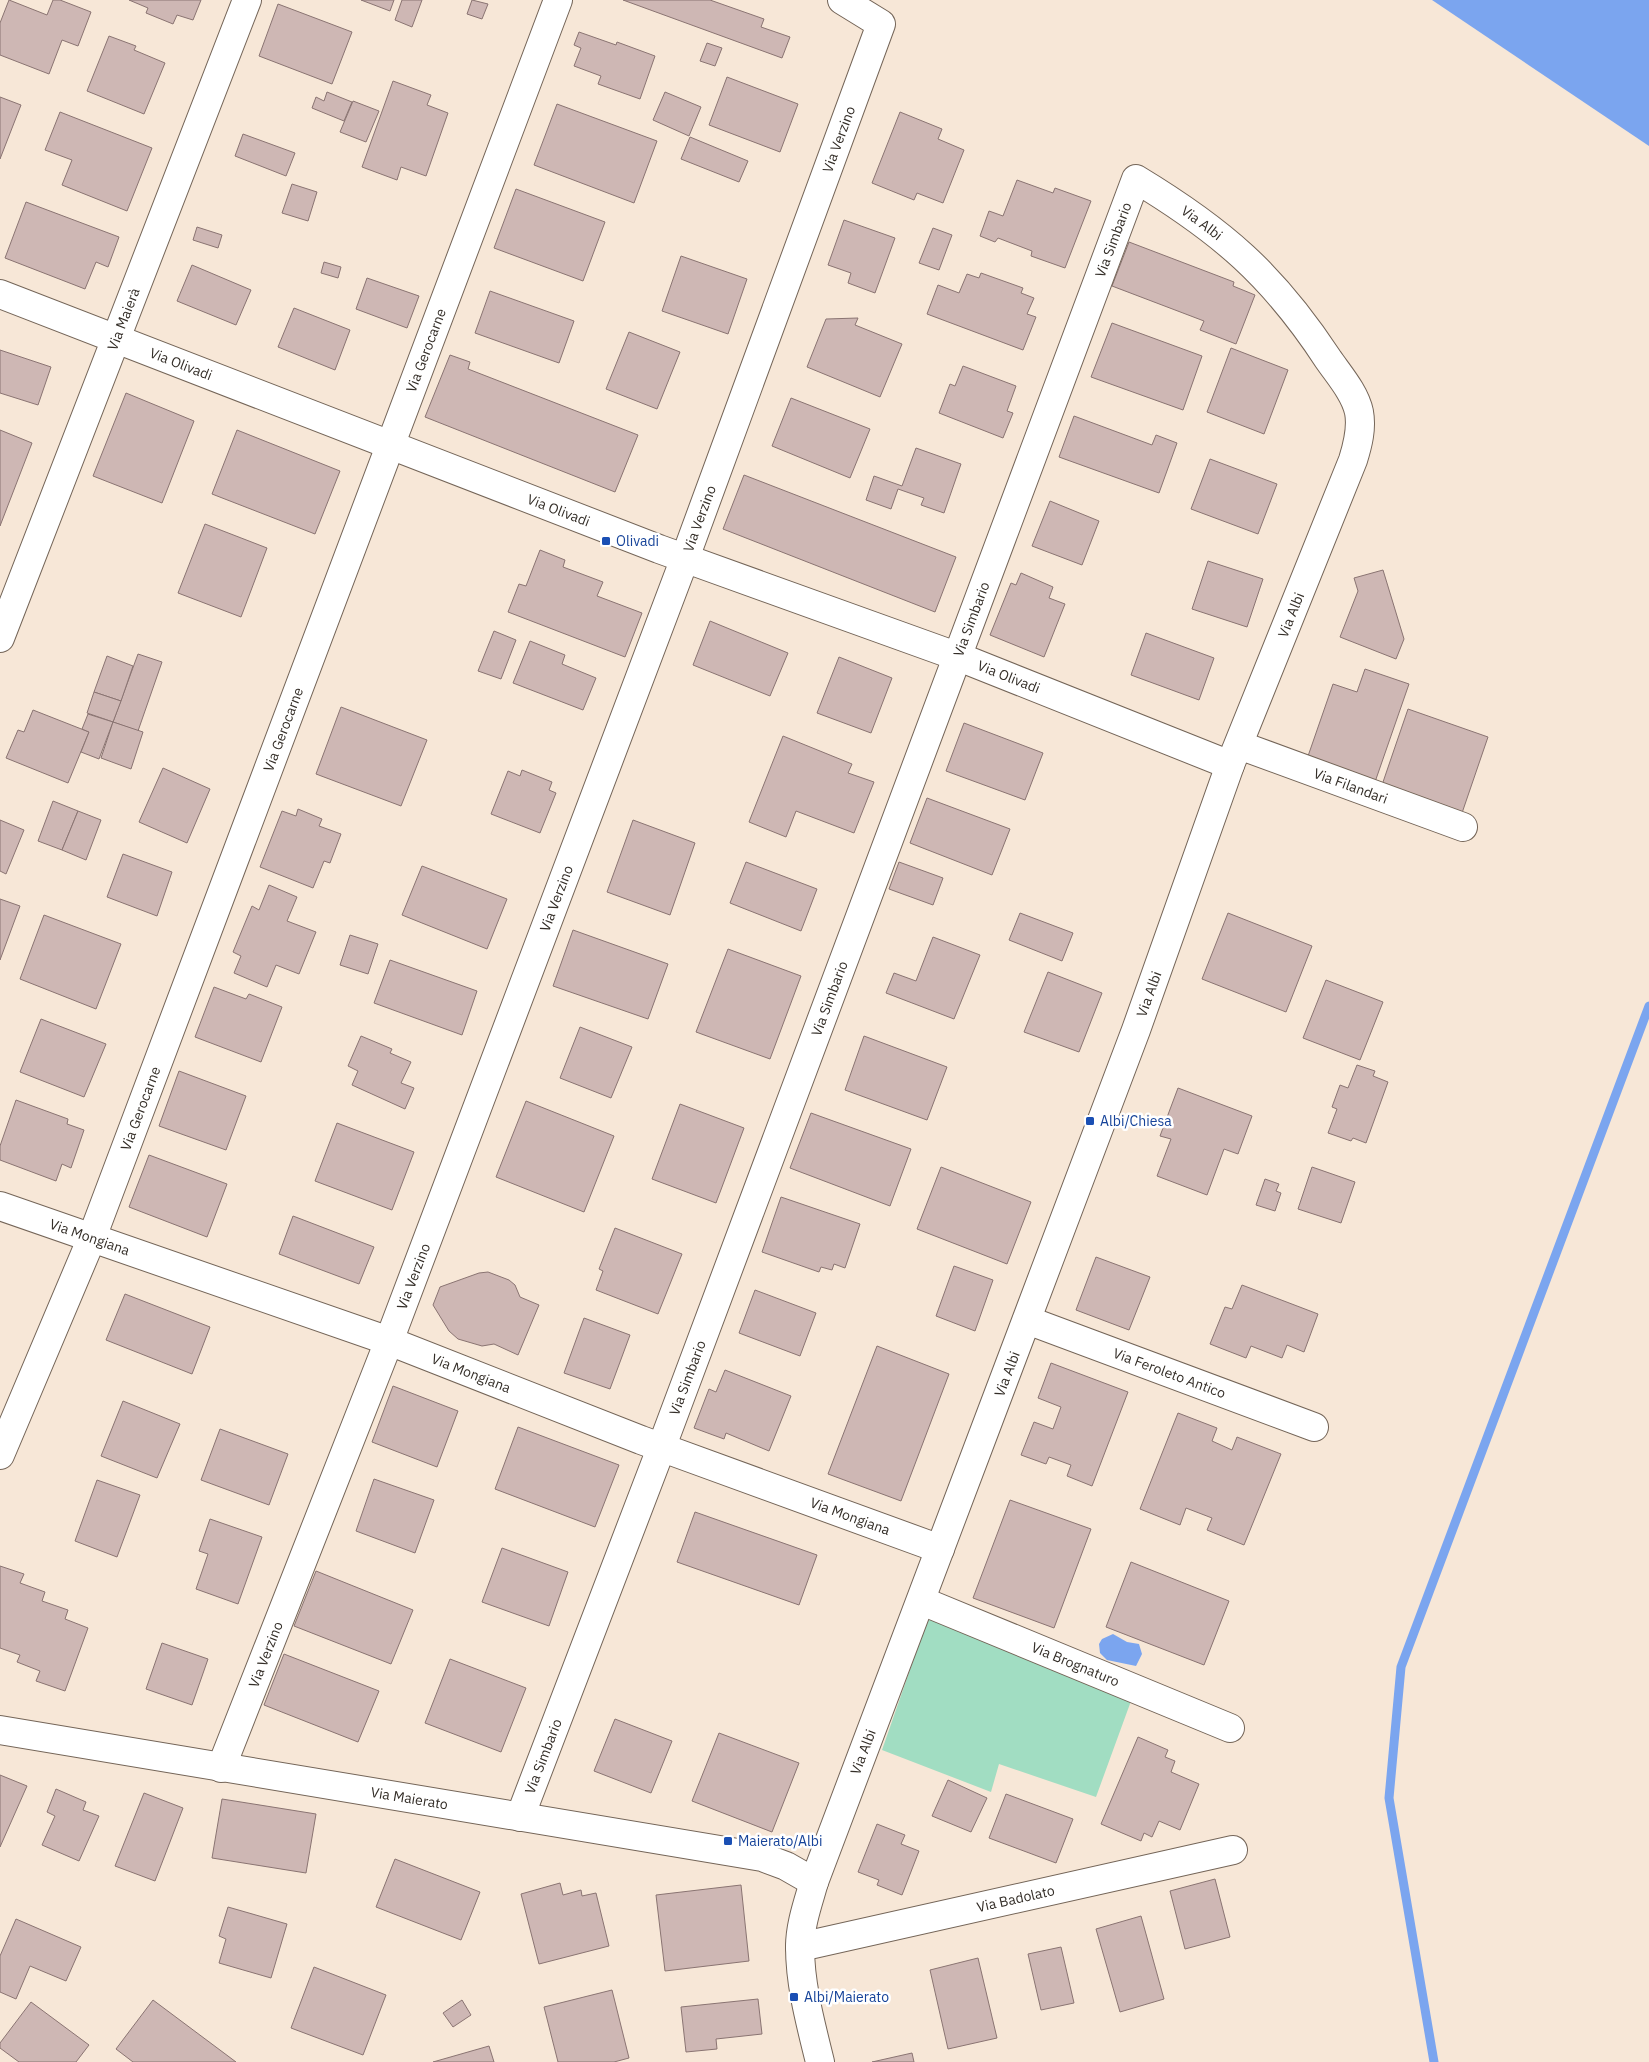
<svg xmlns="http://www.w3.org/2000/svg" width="1649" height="2062" font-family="'IBM Plex Sans',sans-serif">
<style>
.green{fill:#a1ddc2}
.water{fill:#7ba5ef}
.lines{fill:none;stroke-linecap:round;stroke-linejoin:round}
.stream{stroke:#7ba5ef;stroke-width:9}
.building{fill:#ceb7b4;stroke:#8a7472}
.street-casing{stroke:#746558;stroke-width:30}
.street{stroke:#fff;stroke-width:28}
.transit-dot{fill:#1a4fb4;stroke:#fff;stroke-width:2}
.labels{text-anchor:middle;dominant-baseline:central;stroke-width:5;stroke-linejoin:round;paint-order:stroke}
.street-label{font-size:14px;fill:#342e28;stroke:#fff}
.transit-label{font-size:14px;fill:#164399;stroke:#fff;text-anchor:start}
</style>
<rect width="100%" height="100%" fill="#f7e7d7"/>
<!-- green -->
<path class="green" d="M 928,1618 L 1131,1701 L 1096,1797 L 999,1764 L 991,1792 L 882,1750 Z"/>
<!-- water -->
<g class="water">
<path d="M 1432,0 L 1649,0 L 1649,146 Z"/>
<path d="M 1113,1634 L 1127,1642 L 1139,1644 L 1142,1654 L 1136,1666 L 1107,1660 L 1100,1653 L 1099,1644 L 1102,1639 Z"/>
</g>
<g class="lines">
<!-- stream -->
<path class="stream" d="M 1434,2062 L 1389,1798 L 1401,1667 L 1649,1006"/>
</g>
<!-- building -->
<g class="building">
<path d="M 9,0 L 47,15 L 53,0 L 60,0 L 91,12 L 78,46 L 62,40 L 49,74 L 0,55 L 0,23 Z"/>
<path d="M 129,0 L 201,0 L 193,20 L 177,15 L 173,24 L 146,13 L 148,8 Z"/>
<path d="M 361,0 L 394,0 L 390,11 Z"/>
<path d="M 402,0 L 422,0 L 412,27 L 395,20 Z"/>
<path d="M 472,0 L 488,4 L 482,19 L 467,14 Z"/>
<path d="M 623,0 L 710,0 L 764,19 L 761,27 L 790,37 L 782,58 Z"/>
<path d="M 278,4 L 352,32 L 332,84 L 259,56 Z"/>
<path d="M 579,32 L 616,45 L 617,42 L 655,56 L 640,99 L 598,84 L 601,76 L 574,66 L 581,48 L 574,45 Z"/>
<path d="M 109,36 L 136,46 L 134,50 L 165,63 L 144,114 L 87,91 Z"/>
<path d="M 707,43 L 722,48 L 715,66 L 700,61 Z"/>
<path d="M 727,77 L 798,104 L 780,152 L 709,125 Z"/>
<path d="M 393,81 L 431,95 L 427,105 L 448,113 L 426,176 L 401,167 L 397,180 L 362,167 Z"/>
<path d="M 327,92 L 352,102 L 344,121 L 312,108 L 316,97 L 324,101 Z"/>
<path d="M 665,92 L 701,107 L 689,136 L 653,120 Z"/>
<path d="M 0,97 L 21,105 L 0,159 Z"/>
<path d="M 353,101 L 379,111 L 366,142 L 340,132 Z"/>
<path d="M 557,104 L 657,141 L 634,203 L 534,165 Z"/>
<path d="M 60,112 L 152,148 L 127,211 L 62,185 L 72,160 L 45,150 Z"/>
<path d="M 900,112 L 942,129 L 938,139 L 964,150 L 943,203 L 917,193 L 914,200 L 872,183 Z"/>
<path d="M 243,134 L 295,153 L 286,176 L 235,156 Z"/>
<path d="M 690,137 L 748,161 L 739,182 L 681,159 Z"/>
<path d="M 1017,180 L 1053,193 L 1055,188 L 1091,201 L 1065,268 L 1031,256 L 1032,251 L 998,238 L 995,242 L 980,236 L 989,211 L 1003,216 Z"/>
<path d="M 292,184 L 317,192 L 308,221 L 282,213 Z"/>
<path d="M 516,189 L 605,222 L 583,281 L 494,248 Z"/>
<path d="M 26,202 L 119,237 L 108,267 L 96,262 L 85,289 L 5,258 Z"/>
<path d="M 844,220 L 895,238 L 875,293 L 848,283 L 851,273 L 828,265 Z"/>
<path d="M 197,227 L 222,235 L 218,248 L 193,240 Z"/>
<path d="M 933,228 L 952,235 L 939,270 L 919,263 Z"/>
<path d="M 1129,242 L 1234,282 L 1233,286 L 1255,295 L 1236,344 L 1200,330 L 1204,321 L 1112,286 Z"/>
<path d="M 681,256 L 747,279 L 728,334 L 662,311 Z"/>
<path d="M 324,262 L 341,267 L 338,278 L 321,273 Z"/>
<path d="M 192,265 L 251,290 L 236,325 L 177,301 Z"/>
<path d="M 981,273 L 1023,288 L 1021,293 L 1034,298 L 1027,314 L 1036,317 L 1023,350 L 927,314 L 938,285 L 959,293 L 967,274 L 979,278 Z"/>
<path d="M 367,278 L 419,296 L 407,328 L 356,309 Z"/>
<path d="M 490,291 L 574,321 L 559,363 L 475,333 Z"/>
<path d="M 294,308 L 350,330 L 335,370 L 278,347 Z"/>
<path d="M 858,318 L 855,325 L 902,344 L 880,397 L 807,367 L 826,319 Z"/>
<path d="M 1112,323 L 1202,356 L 1183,410 L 1091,377 Z"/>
<path d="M 629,332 L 680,352 L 657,409 L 606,389 Z"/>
<path d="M 1231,348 L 1288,370 L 1264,434 L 1207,412 Z"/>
<path d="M 0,350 L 51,367 L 38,405 L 0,393 Z"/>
<path d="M 450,355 L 470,362 L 468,369 L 638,435 L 615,492 L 425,417 Z"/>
<path d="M 963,366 L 1016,386 L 1007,411 L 1013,413 L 1003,438 L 939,413 L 950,384 L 955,386 Z"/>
<path d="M 126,393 L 194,421 L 162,503 L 93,476 Z"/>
<path d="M 791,398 L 870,429 L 850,478 L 772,446 Z"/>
<path d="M 1074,416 L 1152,445 L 1156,435 L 1177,443 L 1159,493 L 1059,457 Z"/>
<path d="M 0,430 L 32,443 L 0,526 Z"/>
<path d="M 237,430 L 340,471 L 315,534 L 212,494 Z"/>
<path d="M 916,448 L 961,464 L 944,513 L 921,505 L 924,498 L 898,489 L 891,509 L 866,500 L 874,476 L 902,486 Z"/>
<path d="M 1210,459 L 1277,484 L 1258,534 L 1191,509 Z"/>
<path d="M 744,475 L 956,557 L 935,612 L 723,529 Z"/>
<path d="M 1050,501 L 1099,521 L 1082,565 L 1032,546 Z"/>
<path d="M 205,524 L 267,548 L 241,617 L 178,593 Z"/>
<path d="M 540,550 L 565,560 L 563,567 L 603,582 L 597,596 L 642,613 L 625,657 L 508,612 L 519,584 L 526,586 Z"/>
<path d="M 1208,561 L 1263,579 L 1247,627 L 1192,609 Z"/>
<path d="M 1383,570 L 1404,639 L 1396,659 L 1340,637 L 1358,591 L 1354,578 Z"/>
<path d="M 1021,573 L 1053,587 L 1049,598 L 1065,604 L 1044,657 L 990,635 L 1011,583 L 1016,585 Z"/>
<path d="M 710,621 L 788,653 L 770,696 L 693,665 Z"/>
<path d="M 494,631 L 516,640 L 501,679 L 478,671 Z"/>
<path d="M 1146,633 L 1214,658 L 1199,700 L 1131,675 Z"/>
<path d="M 530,641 L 565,655 L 562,664 L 596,678 L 583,710 L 513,683 Z"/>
<path d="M 138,654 L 162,662 L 138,731 L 113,722 Z"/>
<path d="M 107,656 L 133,666 L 121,701 L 94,692 Z"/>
<path d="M 839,657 L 892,678 L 871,733 L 817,713 Z"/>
<path d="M 1365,669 L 1409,684 L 1375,782 L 1307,759 L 1333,684 L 1357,692 Z"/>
<path d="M 94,692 L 121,701 L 113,722 L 87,713 Z"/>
<path d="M 341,707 L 427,740 L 401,806 L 316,774 Z"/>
<path d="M 1408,709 L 1488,737 L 1462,813 L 1382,785 Z"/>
<path d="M 33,710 L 89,732 L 68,783 L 6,758 L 18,730 L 24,732 Z"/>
<path d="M 88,714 L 113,722 L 99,759 L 81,752 L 89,732 L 82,729 Z"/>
<path d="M 113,722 L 143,732 L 131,769 L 101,758 Z"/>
<path d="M 964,723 L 1043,753 L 1025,800 L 946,771 Z"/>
<path d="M 783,736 L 852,764 L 848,773 L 874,782 L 854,833 L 796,811 L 786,837 L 749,822 Z"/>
<path d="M 163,768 L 210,789 L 187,843 L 139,822 Z"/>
<path d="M 522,770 L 552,782 L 549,790 L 556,793 L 540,833 L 491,814 L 508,771 L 520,776 Z"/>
<path d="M 927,798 L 1010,829 L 992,875 L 910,843 Z"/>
<path d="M 53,801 L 78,811 L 62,850 L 38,841 Z"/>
<path d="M 298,809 L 322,819 L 319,826 L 341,834 L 330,863 L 324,861 L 313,888 L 260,867 L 282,811 L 296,816 Z"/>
<path d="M 78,811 L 101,820 L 86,860 L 62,850 Z"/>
<path d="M 0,820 L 24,830 L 6,874 L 0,871 Z"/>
<path d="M 633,820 L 695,843 L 670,915 L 607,892 Z"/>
<path d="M 123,854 L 172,872 L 157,916 L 107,897 Z"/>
<path d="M 746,862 L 817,889 L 801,931 L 730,903 Z"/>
<path d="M 899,862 L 943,878 L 933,905 L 889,889 Z"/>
<path d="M 422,866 L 507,899 L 487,949 L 402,915 Z"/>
<path d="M 269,885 L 297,897 L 287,921 L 316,932 L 299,974 L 276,965 L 267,987 L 234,973 L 241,956 L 233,952 L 252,906 L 259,910 Z"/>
<path d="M 0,899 L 20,906 L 0,960 Z"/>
<path d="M 1020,913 L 1073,933 L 1062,961 L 1009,940 Z"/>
<path d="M 1228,913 L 1312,946 L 1286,1012 L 1202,979 Z"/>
<path d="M 44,915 L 121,944 L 96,1009 L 20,979 Z"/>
<path d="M 573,930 L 668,964 L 648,1019 L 553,986 Z"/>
<path d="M 350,935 L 378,944 L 368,974 L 340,965 Z"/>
<path d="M 933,937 L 980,955 L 954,1019 L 886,993 L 894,973 L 916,981 Z"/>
<path d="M 728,949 L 801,976 L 770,1059 L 696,1032 Z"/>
<path d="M 390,960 L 477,991 L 462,1035 L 374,1003 Z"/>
<path d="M 1048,972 L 1102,993 L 1079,1052 L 1024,1032 Z"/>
<path d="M 1326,980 L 1383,1002 L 1360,1060 L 1303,1038 Z"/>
<path d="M 214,987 L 246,999 L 249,994 L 282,1007 L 261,1062 L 195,1037 Z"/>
<path d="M 41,1019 L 106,1044 L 84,1097 L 20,1072 Z"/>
<path d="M 580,1027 L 632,1047 L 611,1098 L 560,1078 Z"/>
<path d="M 361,1036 L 392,1049 L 390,1053 L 411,1062 L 401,1083 L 414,1088 L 405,1109 L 352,1085 L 358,1071 L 348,1066 Z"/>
<path d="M 864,1036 L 947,1067 L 927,1120 L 845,1090 Z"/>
<path d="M 1357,1065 L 1375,1071 L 1373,1076 L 1388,1082 L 1366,1143 L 1353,1138 L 1351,1141 L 1328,1133 L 1337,1109 L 1332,1107 L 1340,1085 L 1348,1088 Z"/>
<path d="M 179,1071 L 246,1096 L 226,1150 L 159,1126 Z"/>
<path d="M 1178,1088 L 1252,1116 L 1238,1154 L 1224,1149 L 1207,1195 L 1157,1176 L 1171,1139 L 1160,1136 Z"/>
<path d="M 16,1100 L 68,1119 L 67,1124 L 84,1130 L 71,1168 L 62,1164 L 56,1181 L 0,1160 L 0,1146 Z"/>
<path d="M 526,1101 L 614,1136 L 584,1212 L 496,1177 Z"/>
<path d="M 680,1104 L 744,1128 L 716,1203 L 652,1179 Z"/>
<path d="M 811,1113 L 911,1149 L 890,1206 L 790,1168 Z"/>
<path d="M 337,1123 L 414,1152 L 392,1210 L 315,1181 Z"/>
<path d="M 149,1155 L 227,1184 L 207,1237 L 129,1207 Z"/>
<path d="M 941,1167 L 1031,1202 L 1007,1264 L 917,1229 Z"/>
<path d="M 1312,1167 L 1355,1182 L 1341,1223 L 1298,1209 Z"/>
<path d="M 1265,1179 L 1279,1184 L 1276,1191 L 1281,1193 L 1275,1211 L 1256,1205 Z"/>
<path d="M 781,1197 L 860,1224 L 845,1268 L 834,1264 L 832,1270 L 821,1267 L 819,1272 L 762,1252 Z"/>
<path d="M 293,1216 L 374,1247 L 359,1284 L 279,1254 Z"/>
<path d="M 615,1228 L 682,1254 L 658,1314 L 596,1290 L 603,1271 L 599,1269 Z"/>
<path d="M 1096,1257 L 1150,1277 L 1129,1330 L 1076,1310 Z"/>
<path d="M 954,1266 L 993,1280 L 975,1331 L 936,1316 Z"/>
<path d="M 488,1272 L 509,1280 L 515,1285 L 520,1297 L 539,1305 L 518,1355 L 494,1344 L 482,1346 L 458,1339 L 449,1331 L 433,1305 L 440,1287 L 479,1273 Z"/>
<path d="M 1242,1285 L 1318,1314 L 1304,1352 L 1287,1345 L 1282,1358 L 1251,1346 L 1246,1358 L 1210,1344 L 1225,1307 L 1232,1309 Z"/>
<path d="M 755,1290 L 816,1313 L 800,1356 L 739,1333 Z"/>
<path d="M 125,1294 L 210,1327 L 192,1374 L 106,1340 Z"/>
<path d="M 584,1318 L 630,1335 L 610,1389 L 564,1373 Z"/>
<path d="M 877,1346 L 949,1374 L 901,1501 L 828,1474 Z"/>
<path d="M 1051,1363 L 1128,1392 L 1092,1486 L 1067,1476 L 1071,1465 L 1049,1457 L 1046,1464 L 1021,1455 L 1034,1422 L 1053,1429 L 1061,1407 L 1038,1398 Z"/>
<path d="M 725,1370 L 791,1396 L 769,1451 L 726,1433 L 724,1439 L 694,1428 L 709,1389 L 716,1392 Z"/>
<path d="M 393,1386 L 458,1411 L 437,1467 L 372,1442 Z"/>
<path d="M 123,1401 L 180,1424 L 157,1478 L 101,1456 Z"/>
<path d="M 1178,1413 L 1217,1428 L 1212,1441 L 1232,1450 L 1237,1437 L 1281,1454 L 1244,1545 L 1207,1530 L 1212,1518 L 1186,1508 L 1180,1525 L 1140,1509 Z"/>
<path d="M 518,1427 L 619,1465 L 595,1527 L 495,1489 Z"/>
<path d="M 220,1429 L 288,1454 L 269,1505 L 201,1480 Z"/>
<path d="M 374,1479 L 434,1500 L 415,1553 L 356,1531 Z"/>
<path d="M 97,1480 L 140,1495 L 117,1557 L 75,1541 Z"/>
<path d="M 1010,1500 L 1091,1529 L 1054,1628 L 973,1598 Z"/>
<path d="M 695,1512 L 817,1555 L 799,1605 L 677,1562 Z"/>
<path d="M 210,1519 L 262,1537 L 238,1604 L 196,1589 L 208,1554 L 199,1551 Z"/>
<path d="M 502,1548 L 568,1572 L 549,1626 L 482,1602 Z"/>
<path d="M 1131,1562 L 1229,1601 L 1204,1665 L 1106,1627 Z"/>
<path d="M 0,1566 L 24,1574 L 20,1583 L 45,1592 L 42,1601 L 68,1610 L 65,1619 L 88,1628 L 65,1691 L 36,1681 L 40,1671 L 17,1662 L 20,1655 L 0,1648 Z"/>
<path d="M 316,1571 L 413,1610 L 391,1664 L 294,1626 Z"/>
<path d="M 162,1643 L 208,1659 L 192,1705 L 146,1689 Z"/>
<path d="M 284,1654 L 379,1691 L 358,1742 L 264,1705 Z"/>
<path d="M 450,1659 L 526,1688 L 501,1752 L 425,1723 Z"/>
<path d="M 615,1719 L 672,1741 L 651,1793 L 594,1771 Z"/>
<path d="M 719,1733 L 799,1763 L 772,1832 L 692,1801 Z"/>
<path d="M 1138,1737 L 1168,1750 L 1165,1757 L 1175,1761 L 1171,1772 L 1199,1784 L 1180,1830 L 1159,1821 L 1152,1837 L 1144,1833 L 1141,1841 L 1101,1824 Z"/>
<path d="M 0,1775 L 27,1786 L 0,1847 Z"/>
<path d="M 948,1780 L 987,1798 L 971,1832 L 932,1816 Z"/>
<path d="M 56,1789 L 86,1802 L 83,1810 L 99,1816 L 79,1861 L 42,1845 L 55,1816 L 47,1812 Z"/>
<path d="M 144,1793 L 183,1808 L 155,1881 L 115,1866 Z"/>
<path d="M 1006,1794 L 1073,1819 L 1056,1863 L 989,1838 Z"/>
<path d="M 222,1799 L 316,1814 L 306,1873 L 212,1858 Z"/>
<path d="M 877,1824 L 905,1835 L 901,1844 L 919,1851 L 902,1895 L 877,1885 L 879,1880 L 858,1872 Z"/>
<path d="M 395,1859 L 480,1892 L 461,1940 L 376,1907 Z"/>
<path d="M 1215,1879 L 1230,1937 L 1185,1949 L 1170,1891 Z"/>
<path d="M 560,1883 L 563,1895 L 581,1890 L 582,1896 L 596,1893 L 609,1946 L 539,1964 L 521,1894 Z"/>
<path d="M 741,1885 L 749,1961 L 665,1971 L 656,1895 Z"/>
<path d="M 228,1907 L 287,1924 L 271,1978 L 219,1963 L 226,1939 L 219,1936 Z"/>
<path d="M 1141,1916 L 1164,1999 L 1120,2012 L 1096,1929 Z"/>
<path d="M 16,1919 L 81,1947 L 66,1981 L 30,1966 L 16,1999 L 0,1992 L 0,1956 Z"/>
<path d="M 1061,1947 L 1074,2003 L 1041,2010 L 1028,1954 Z"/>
<path d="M 978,1958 L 997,2038 L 948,2049 L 930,1970 Z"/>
<path d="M 314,1967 L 386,1995 L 363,2055 L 291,2028 Z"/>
<path d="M 612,1990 L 629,2058 L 614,2062 L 558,2062 L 544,2007 Z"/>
<path d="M 758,1999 L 762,2034 L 716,2039 L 717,2049 L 686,2052 L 681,2007 Z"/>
<path d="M 153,2000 L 236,2062 L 133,2062 L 116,2049 Z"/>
<path d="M 462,2000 L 471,2015 L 453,2027 L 443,2013 Z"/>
<path d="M 31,2002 L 89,2045 L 76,2062 L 19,2062 L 0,2048 L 0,2043 Z"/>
<path d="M 489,2046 L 494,2062 L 433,2062 Z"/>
<path d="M 912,2053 L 914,2062 L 872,2062 Z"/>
</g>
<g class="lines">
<!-- street casing -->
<g class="street-casing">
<g id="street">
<path id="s1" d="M 0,294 L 659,549 L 959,657 L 1230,765"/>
<path id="s2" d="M 0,638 L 247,0"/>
<path id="s3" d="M 1239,745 L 1463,827"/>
<path id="s4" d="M 0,1206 L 389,1341 L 641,1440 L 940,1549"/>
<path id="s5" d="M 1027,1320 L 1314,1427"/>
<path id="s6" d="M 0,1455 L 91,1240 L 558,0"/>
<path id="s7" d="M 922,1601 L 1230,1728"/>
<path id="s8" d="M 0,1730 L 762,1857 L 786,1866 L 814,1882"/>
<path id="s9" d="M 221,1768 L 389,1341 L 685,558 L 881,24 L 842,0"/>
<path id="s10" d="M 520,1817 L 662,1446 L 1136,179 C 1222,231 1273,275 1328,359 C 1339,375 1355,393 1359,412 C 1362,428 1358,444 1353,460 L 1230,765 L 1136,1030 L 814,1882 C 808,1903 800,1925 800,1947 C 800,1986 811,2025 820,2062"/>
<path id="s11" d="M 800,1947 L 1233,1850"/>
</g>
</g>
<!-- street -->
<use href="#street" class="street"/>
</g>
<!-- markers -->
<g class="transit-dot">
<rect x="601" y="536" width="10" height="10" rx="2.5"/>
<rect x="1085" y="1116" width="10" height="10" rx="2.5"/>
<rect x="723" y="1836" width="10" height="10" rx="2.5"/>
<rect x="789" y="1992" width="10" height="10" rx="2.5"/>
</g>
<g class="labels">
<!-- street labels -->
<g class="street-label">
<text stroke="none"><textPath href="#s9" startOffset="1742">Via Verzino</textPath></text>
<text stroke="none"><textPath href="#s10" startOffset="1829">Via Albi</textPath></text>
<text stroke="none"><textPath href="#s10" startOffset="1685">Via Simbario</textPath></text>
<text stroke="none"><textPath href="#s2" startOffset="342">Via Maierà</textPath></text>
<text stroke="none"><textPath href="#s6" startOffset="1184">Via Gerocarne</textPath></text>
<text stroke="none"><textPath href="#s1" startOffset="194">Via Olivadi</textPath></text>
<text stroke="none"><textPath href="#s1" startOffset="599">Via Olivadi</textPath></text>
<text stroke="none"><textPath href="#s9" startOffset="1338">Via Verzino</textPath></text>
<text transform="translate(1291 615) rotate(-68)">Via Albi</text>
<text stroke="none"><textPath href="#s10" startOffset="1280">Via Simbario</textPath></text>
<text stroke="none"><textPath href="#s1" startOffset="1079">Via Olivadi</textPath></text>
<text stroke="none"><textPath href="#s6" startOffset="779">Via Gerocarne</textPath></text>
<text stroke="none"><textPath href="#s3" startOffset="119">Via Filandari</textPath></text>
<text stroke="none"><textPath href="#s9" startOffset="932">Via Verzino</textPath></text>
<text transform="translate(1149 994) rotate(-70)">Via Albi</text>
<text stroke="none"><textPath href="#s10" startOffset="875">Via Simbario</textPath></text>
<text stroke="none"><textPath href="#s6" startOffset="374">Via Gerocarne</textPath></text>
<text stroke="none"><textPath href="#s4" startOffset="95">Via Mongiana</textPath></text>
<text stroke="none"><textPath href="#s9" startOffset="528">Via Verzino</textPath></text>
<text stroke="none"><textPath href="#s5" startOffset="152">Via Feroleto Antico</textPath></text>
<text stroke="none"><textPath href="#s4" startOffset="500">Via Mongiana</textPath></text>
<text transform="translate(1007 1374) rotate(-69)">Via Albi</text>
<text stroke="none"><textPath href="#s10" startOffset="470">Via Simbario</textPath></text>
<text stroke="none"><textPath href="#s4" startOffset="905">Via Mongiana</textPath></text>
<text stroke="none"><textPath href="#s9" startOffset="122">Via Verzino</textPath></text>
<text stroke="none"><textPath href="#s7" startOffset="166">Via Brognaturo</textPath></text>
<text transform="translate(863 1752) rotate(-69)">Via Albi</text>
<text stroke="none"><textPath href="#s10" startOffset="65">Via Simbario</textPath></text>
<text stroke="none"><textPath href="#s8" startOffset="415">Via Maierato</textPath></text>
<text stroke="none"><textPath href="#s11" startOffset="221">Via Badolato</textPath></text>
</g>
<!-- transit labels -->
<g class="transit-label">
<text x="616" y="541">Olivadi</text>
<text x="1100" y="1121">Albi/Chiesa</text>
<text x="738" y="1841">Maierato/Albi</text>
<text x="804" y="1997">Albi/Maierato</text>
</g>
</g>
</svg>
